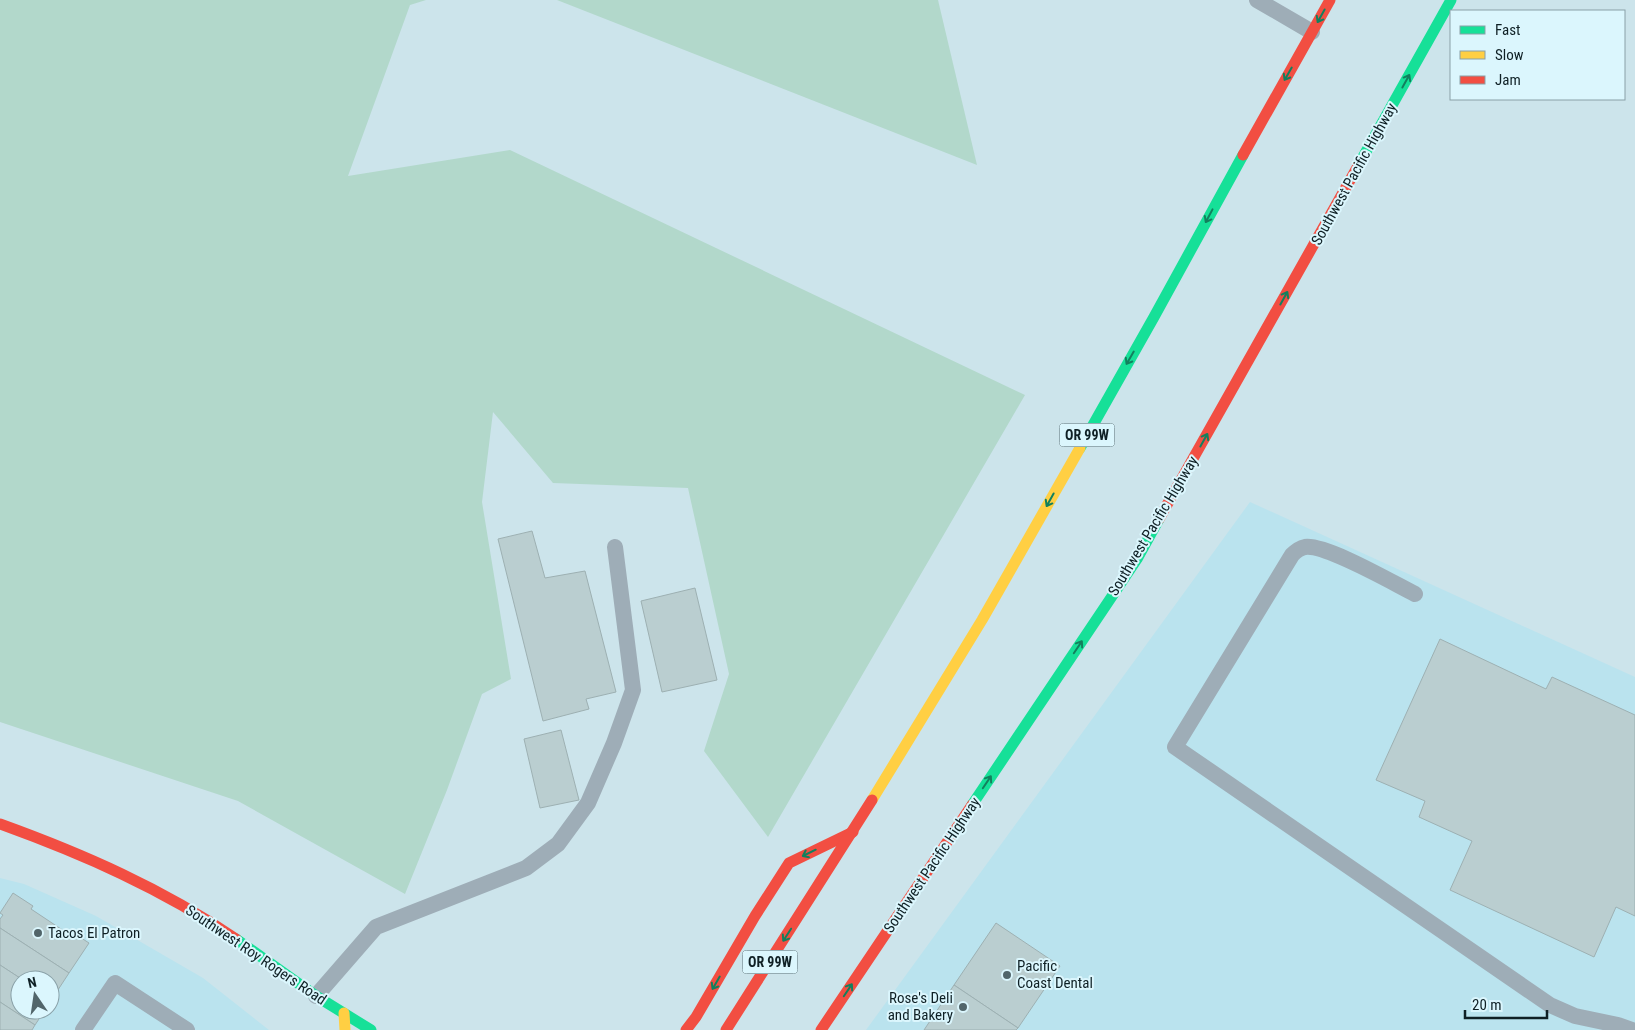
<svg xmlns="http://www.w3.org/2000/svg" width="1635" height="1030" font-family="'Roboto Condensed',sans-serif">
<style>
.built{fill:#bae3ee;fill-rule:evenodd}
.green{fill:#b2d8cb}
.building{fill:#baced0;stroke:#9db0b2}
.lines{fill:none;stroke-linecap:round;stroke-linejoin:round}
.lane{stroke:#9eadb7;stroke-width:16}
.fast{stroke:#16e098;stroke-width:11}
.slow{stroke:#ffcf43;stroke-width:11}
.jam{stroke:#f24e42;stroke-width:11}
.oneway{stroke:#12805e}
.poi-dot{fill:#51656a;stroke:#dbf6fd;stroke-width:2}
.labels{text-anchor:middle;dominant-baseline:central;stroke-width:4;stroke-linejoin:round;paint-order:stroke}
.shield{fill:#dbf6fd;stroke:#4c6066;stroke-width:1}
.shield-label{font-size:14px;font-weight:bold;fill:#0f2025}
.street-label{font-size:15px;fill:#0f2025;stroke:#dbf6fd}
.poi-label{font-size:15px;fill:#0f2025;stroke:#dbf6fd;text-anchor:start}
</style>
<rect width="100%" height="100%" fill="#cce4eb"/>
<!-- built -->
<g class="built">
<path d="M 1250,502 L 1635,677 L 1635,1030 L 866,1030 Z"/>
<path d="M 0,878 L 24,884 L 96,916 L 203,978 L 269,1030 L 0,1030 ZM 20,980 L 50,980 L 50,1010 L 20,1010 Z"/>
</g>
<!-- green -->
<g class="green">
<path d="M 0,0 L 426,0 L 410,5 L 348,176 L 510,150 L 1025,395 L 768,837 L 704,751 L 729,674 L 688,488 L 553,483 L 493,412 L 482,502 L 511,679 L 482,694 L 447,790 L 405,894 L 238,801 L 0,722 Z"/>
<path d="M 557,0 L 938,0 L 977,165 Z"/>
</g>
<!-- building -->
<g class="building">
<path d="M 532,531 L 545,578 L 585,571 L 616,692 L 586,699 L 589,709 L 543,721 L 498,539 Z"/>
<path d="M 695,588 L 717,680 L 662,692 L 641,601 Z"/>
<path d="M 1440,639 L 1546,689 L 1552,677 L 1635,715 L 1635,916 L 1616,907 L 1594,957 L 1450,890 L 1472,841 L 1419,817 L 1425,801 L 1376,780 Z"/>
<path d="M 561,730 L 579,800 L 540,808 L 524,739 Z"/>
<path d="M 13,893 L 33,906 L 31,909 L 70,935 L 72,932 L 89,943 L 69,973 L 0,928 L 0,919 L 3,915 L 0,913 Z"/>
<path d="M 996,923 L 1060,966 L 1018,1028 L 954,985 Z"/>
<path d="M 0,928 L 69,973 L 52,999 L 50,998 L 50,980 L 23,980 L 0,965 Z"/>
<path d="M 0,965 L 23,980 L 20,980 L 20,1010 L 45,1010 L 35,1025 L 0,1002 Z"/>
<path d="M 954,985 L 1018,1028 L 1016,1030 L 924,1030 Z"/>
<path d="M 0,1002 L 35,1025 L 32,1030 L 0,1030 Z"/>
</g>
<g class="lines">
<!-- lane -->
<g class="lane">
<path d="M 1257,0 L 1312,32"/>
<path d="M 1415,594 C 1393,583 1326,544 1305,547 C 1300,548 1295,552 1292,555 L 1175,747 L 1550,1005 L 1575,1016 L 1618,1025 L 1632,1030"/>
<path d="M 316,996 L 376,927 L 526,868 L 558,844 L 588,803 L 614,743 L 633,690 L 615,547"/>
<path d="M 83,1030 L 115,983 L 187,1030"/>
</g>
<!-- fast -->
<g class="fast">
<path d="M 1358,166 L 1451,0"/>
<path d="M 1080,448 L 1154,317 L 1243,155"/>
<path d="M 972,805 L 1137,559 L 1159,519"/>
<path d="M 236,939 L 316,996 L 371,1030"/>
</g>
<!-- slow -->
<g class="slow">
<path d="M 872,800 L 982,620 L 1080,448"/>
<path d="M 344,1013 L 345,1030"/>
</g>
<!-- jam -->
<g class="jam">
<path d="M 1243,155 L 1330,0"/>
<path d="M 1159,519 L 1358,166"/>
<path d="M 0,824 C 83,854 163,889 236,939"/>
<path d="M 686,1030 L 696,1017 L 755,916 L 789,863 L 853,832"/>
<path d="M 726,1030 L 872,800"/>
<path d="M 821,1030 L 972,805"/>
</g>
</g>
<!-- one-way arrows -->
<defs><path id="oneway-shaft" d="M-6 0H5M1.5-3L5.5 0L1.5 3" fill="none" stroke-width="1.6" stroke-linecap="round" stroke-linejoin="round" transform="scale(1.25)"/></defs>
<g class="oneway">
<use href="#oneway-shaft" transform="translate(1321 16) rotate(119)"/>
<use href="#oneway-shaft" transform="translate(1288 74) rotate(120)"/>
<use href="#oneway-shaft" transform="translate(1406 81) rotate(-61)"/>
<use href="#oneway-shaft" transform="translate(1209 216) rotate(118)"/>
<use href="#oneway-shaft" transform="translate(1284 298) rotate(-61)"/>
<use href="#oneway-shaft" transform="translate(1130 358) rotate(120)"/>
<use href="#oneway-shaft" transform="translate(1204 440) rotate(-61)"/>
<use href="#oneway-shaft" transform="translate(1050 500) rotate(119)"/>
<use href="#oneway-shaft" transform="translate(1078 647) rotate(-56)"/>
<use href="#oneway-shaft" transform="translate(987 782) rotate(-56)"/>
<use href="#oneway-shaft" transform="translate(809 853) rotate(154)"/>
<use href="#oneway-shaft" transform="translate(787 935) rotate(123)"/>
<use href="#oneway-shaft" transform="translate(716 983) rotate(120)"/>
<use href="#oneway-shaft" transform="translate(848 990) rotate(-56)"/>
</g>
<!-- markers -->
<g class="poi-dot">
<circle cx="38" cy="933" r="5"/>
<circle cx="1007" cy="975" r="5"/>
<circle cx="963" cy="1007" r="5"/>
</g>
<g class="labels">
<!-- shield labels -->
<g class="shield">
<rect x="1059.5" y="423.5" width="55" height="23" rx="4"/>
<rect x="742.5" y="950.5" width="55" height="23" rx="4"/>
</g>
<g class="shield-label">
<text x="1087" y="435">OR 99W</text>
<text x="770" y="962">OR 99W</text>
</g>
<!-- street labels -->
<g class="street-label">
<text transform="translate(1354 174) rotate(-61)">Southwest Pacific Highway</text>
<text transform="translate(1153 526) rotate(-59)">Southwest Pacific Highway</text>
<text transform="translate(932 865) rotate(-56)">Southwest Pacific Highway</text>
<text transform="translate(256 955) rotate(34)">Southwest Roy Rogers Road</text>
</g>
<!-- poi labels -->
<g class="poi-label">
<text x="48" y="933">Tacos El Patron</text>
<text x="1017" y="966">Pacific<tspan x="1017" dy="17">Coast Dental</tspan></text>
<text x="953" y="998" text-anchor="end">Rose's Deli<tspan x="953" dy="17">and Bakery</tspan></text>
</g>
</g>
<!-- legend -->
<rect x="1450" y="10" width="175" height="90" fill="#dbf6fd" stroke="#89a0a7"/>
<rect x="1460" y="26" width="25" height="8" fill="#16e098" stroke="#89a0a7"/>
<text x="1495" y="35" font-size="15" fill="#0f2025">Fast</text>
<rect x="1460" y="51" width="25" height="8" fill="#ffcf43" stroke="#89a0a7"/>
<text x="1495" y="60" font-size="15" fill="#0f2025">Slow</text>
<rect x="1460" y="76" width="25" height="8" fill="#f24e42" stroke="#89a0a7"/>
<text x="1495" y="85" font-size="15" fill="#0f2025">Jam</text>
<!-- north arrow -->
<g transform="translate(35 995) rotate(347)"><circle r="24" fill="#dbf6fd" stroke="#89a0a7"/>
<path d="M0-4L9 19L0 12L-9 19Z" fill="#51656a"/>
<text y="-8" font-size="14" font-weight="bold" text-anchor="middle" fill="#0f2025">N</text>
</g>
<!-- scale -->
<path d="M1465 1010v8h82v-8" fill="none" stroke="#0f2025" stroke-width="2.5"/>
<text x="1472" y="1010" font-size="15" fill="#0f2025" stroke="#dbf6fd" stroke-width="4" paint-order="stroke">20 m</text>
</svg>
